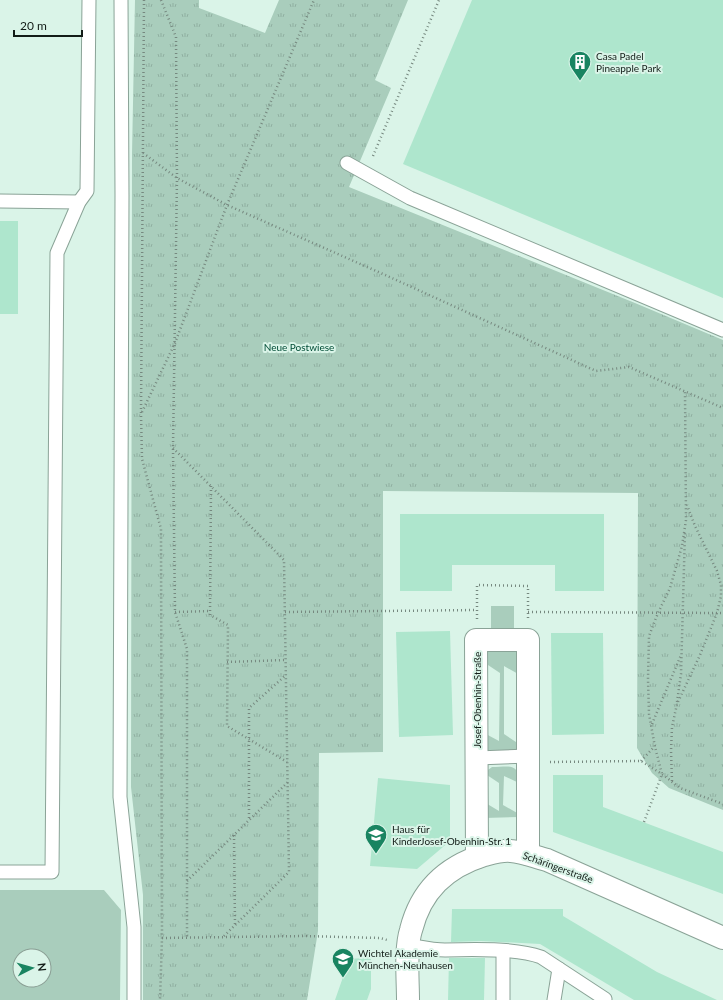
<svg xmlns="http://www.w3.org/2000/svg" width="723" height="1000" font-family="Lato,sans-serif">
<style>
.grass{fill:#a9cdbc;fill-rule:evenodd}
.park{fill:url(#park-tufts)}
.building{fill:#aee6cd}
.lines{fill:none;stroke-linecap:round;stroke-linejoin:round}
.service-casing{stroke:#8aa397;stroke-width:15}
.minor-casing{stroke:#8aa397;stroke-width:24}
.path{stroke:#76887f;stroke-width:2.5;stroke-dasharray:1 3;stroke-linecap:butt}
.service{stroke:#fff;stroke-width:13}
.minor{stroke:#fff;stroke-width:22}
.labels{text-anchor:middle;dominant-baseline:central;stroke-width:4;stroke-linejoin:round;paint-order:stroke}
.poi-label{font-size:10px;fill:#121c17;stroke:#daf4e8;text-anchor:start}
.park-label{font-size:10px;fill:#014d36;stroke:#daf4e8}
.street-label{font-size:10px;fill:#121c17;stroke:#daf4e8}
</style>
<defs>
<pattern id="park-tufts" width="24" height="20" patternUnits="userSpaceOnUse"><rect width="24" height="20" fill="#a9cdbc"/><path d="M3 7l-1-3M5 7V3M7 7l1-3M15 17l-1-3M17 17v-4M19 17l1-3" fill="none" stroke="#90afa1"/></pattern>
</defs>
<rect width="100%" height="100%" fill="#daf4e8"/>
<!-- grass -->
<g class="grass">
<rect x="491" y="606" width="23" height="24"/>
<path d="M 515,650 L 519,655 L 520,675 L 504,666 L 504,734 L 519,744 L 516,751 L 489,751 L 484,745 L 484,733 L 499,741 L 500,673 L 485,663 L 484,656 L 488,651 Z"/>
<path d="M 492,767 C 509,767 519,762 519,783 L 504,776 L 503,805 L 519,814 L 519,817 L 484,818 L 484,802 L 499,811 L 499,783 L 484,773 Z"/>
<path d="M 0,890 L 104,890 L 121,910 L 120,1000 L 0,1000 ZM 20,956 L 44,956 L 44,980 L 20,980 Z"/>
</g>
<!-- park -->
<path class="park" d="M 135,0 L 199,0 L 199,8 L 265,33 L 279,0 L 408,0 L 375,80 L 391,88 L 349,187 L 635,303 L 723,340 L 723,810 L 669,788 L 652,773 L 637,748 L 638,493 L 383,491 L 383,752 L 319,753 L 318,931 L 307,1000 L 143,1000 L 143,895 L 131,787 L 132,154 Z"/>
<!-- building -->
<g class="building">
<path d="M 472,0 L 723,0 L 723,298 L 403,164 Z"/>
<rect x="0" y="221" width="18" height="93"/>
<path d="M 400,514 L 604,514 L 604,591 L 555,591 L 555,565 L 452,565 L 452,591 L 400,591 Z"/>
<path d="M 450,631 L 453,735 L 399,737 L 396,632 Z"/>
<path d="M 551,633 L 603,633 L 604,734 L 552,735 Z"/>
<path d="M 553,775 L 603,775 L 603,807 L 723,852 L 723,894 L 553,832 Z"/>
<path d="M 378,778 L 450,785 L 450,841 L 417,869 L 370,866 Z"/>
<path d="M 452,909 L 563,909 L 563,916 L 657,972 L 717,1000 L 634,1000 L 540,944 L 481,941 L 451,942 Z"/>
<path d="M 371,958 L 371,989 L 367,1000 L 335,1000 L 342,980 L 341,959 Z"/>
<path d="M 449,958 L 485,958 L 484,1000 L 448,1000 Z"/>
</g>
<g class="lines">
<!-- service casing -->
<g class="service-casing">
<g id="service">
<path d="M 121,0 L 122,195 L 120,797 L 134,927 L 134,1000"/>
<path d="M 347,163 L 410,198 L 723,330"/>
<path d="M 0,201 L 79,202"/>
<path d="M 477,758 L 528,756"/>
<path d="M 0,872 L 52,872 L 57,253 L 79,202 L 87,191 L 89,0"/>
<path d="M 408,945 C 420,947 434,950 445,950 C 473,949 516,948 541,957 L 605,999"/>
<path d="M 503,1000 L 503,951"/>
<path d="M 554,1000 L 559,969"/>
</g>
</g>
<!-- minor casing -->
<g class="minor-casing">
<g id="minor">
<path d="M 477,857 L 476,640 L 528,640 L 528,854"/>
<path d="M 408,1000 C 408,979 405,949 411,930 C 421,890 446,867 484,855 C 492,853 502,850 511,851 C 523,852 535,857 547,860 L 723,938"/>
</g>
</g>
<!-- path -->
<g class="path">
<path d="M 144,0 L 141,414 L 142,459 L 161,529 L 162,938 L 160,1000"/>
<path d="M 161,0 L 176,37 L 177,178 L 173,448 L 175,612 L 187,649 L 187,938"/>
<path d="M 143,153 L 177,178 L 227,205 L 383,274 L 596,371 L 629,367 L 723,408"/>
<path d="M 373,156 L 439,0"/>
<path d="M 142,412 L 175,343 L 227,205 L 314,0"/>
<path d="M 173,448 L 284,560 L 289,872 L 223,937"/>
<path d="M 211,486 L 210,615 L 228,625 L 227,726 L 287,762"/>
<path d="M 175,612 L 210,611"/>
<path d="M 285,612 L 477,610"/>
<path d="M 528,612 L 723,613"/>
<path d="M 477,619 L 477,585 L 528,586 L 528,618"/>
<path d="M 227,662 L 286,660"/>
<path d="M 677,702 L 681,674 L 685,531"/>
<path d="M 652,724 L 681,655"/>
<path d="M 641,761 L 654,747"/>
<path d="M 550,762 L 641,761 L 662,774 L 680,788 L 723,804"/>
<path d="M 672,781 L 671,751 L 672,727 L 677,704 L 700,655 L 717,613 L 721,596 L 721,585 L 717,571 L 695,526 L 687,505"/>
<path d="M 249,818 L 249,708 L 286,675"/>
<path d="M 644,822 L 662,774 L 655,747 L 649,714 L 648,679 L 649,636 L 658,613 L 670,588 L 682,546 L 686,520 L 685,391"/>
<path d="M 234,835 L 235,926"/>
<path d="M 187,881 L 288,782"/>
<path d="M 162,938 L 304,936 L 380,938 L 387,940"/>
</g>
<!-- service -->
<use href="#service" class="service"/>
<!-- minor -->
<use href="#minor" class="minor"/>
</g>
<!-- icons -->
<defs>
<g id="building-pin" transform="scale(1.15)"><path d="M0 17L-7.5 6A9.5 9.5 0 1 1 7.5 6Z" fill="#198461" stroke="#daf4e8"/><path d="M-4-6H4V6H1V3H-1V6H-4ZM-2.5-4.3h1.7v1.8h-1.7ZM.8-4.3h1.7v1.8H.8ZM-2.5-1h1.7V.8h-1.7ZM.8-1h1.7V.8H.8Z" fill="#fff"/></g>
<g id="school-pin" transform="scale(1.15)"><path d="M0 17L-7.5 6A9.5 9.5 0 1 1 7.5 6Z" fill="#198461" stroke="#daf4e8"/><path d="M0-5L7-2L0 1L-7-2ZM-4 1L0 2.5L4 1V4Q0 6-4 4Z" fill="#fff"/></g>
</defs>
<g fill-rule="evenodd">
<use href="#building-pin" x="580" y="62"/>
<use href="#school-pin" x="376" y="835"/>
<use href="#school-pin" x="343" y="959"/>
</g>
<g class="labels">
<!-- poi labels -->
<g class="poi-label">
<text x="596" y="56">Casa Padel<tspan x="596" dy="12">Pineapple Park</tspan></text>
<text x="392" y="829">Haus für<tspan x="392" dy="12">KinderJosef-Obenhin-Str. 1</tspan></text>
<text x="358" y="953">Wichtel Akademie<tspan x="358" dy="12">München-Neuhausen</tspan></text>
</g>
<!-- park labels -->
<g class="park-label">
<text x="299" y="347">Neue Postwiese</text>
</g>
<!-- street labels -->
<g class="street-label">
<text transform="translate(477 700) rotate(-90)">Josef-Obenhin-Straße</text>
<text transform="translate(558 867) rotate(20)">Schäringerstraße</text>
</g>
</g>
<!-- north arrow -->
<g transform="translate(32 968) rotate(84)"><circle r="19" fill="#daf4e8" stroke="#8a9e94"/>
<path d="M0-3L7 15L0 10L-7 15Z" fill="#198461"/>
<text y="-6" font-size="11" font-weight="bold" text-anchor="middle" fill="#121c17">N</text>
</g>
<!-- scale -->
<path d="M14 30v6h68v-6" fill="none" stroke="#121c17" stroke-width="2"/>
<text x="20" y="30" font-size="12" fill="#121c17" stroke="#daf4e8" stroke-width="3" paint-order="stroke">20 m</text>
</svg>
